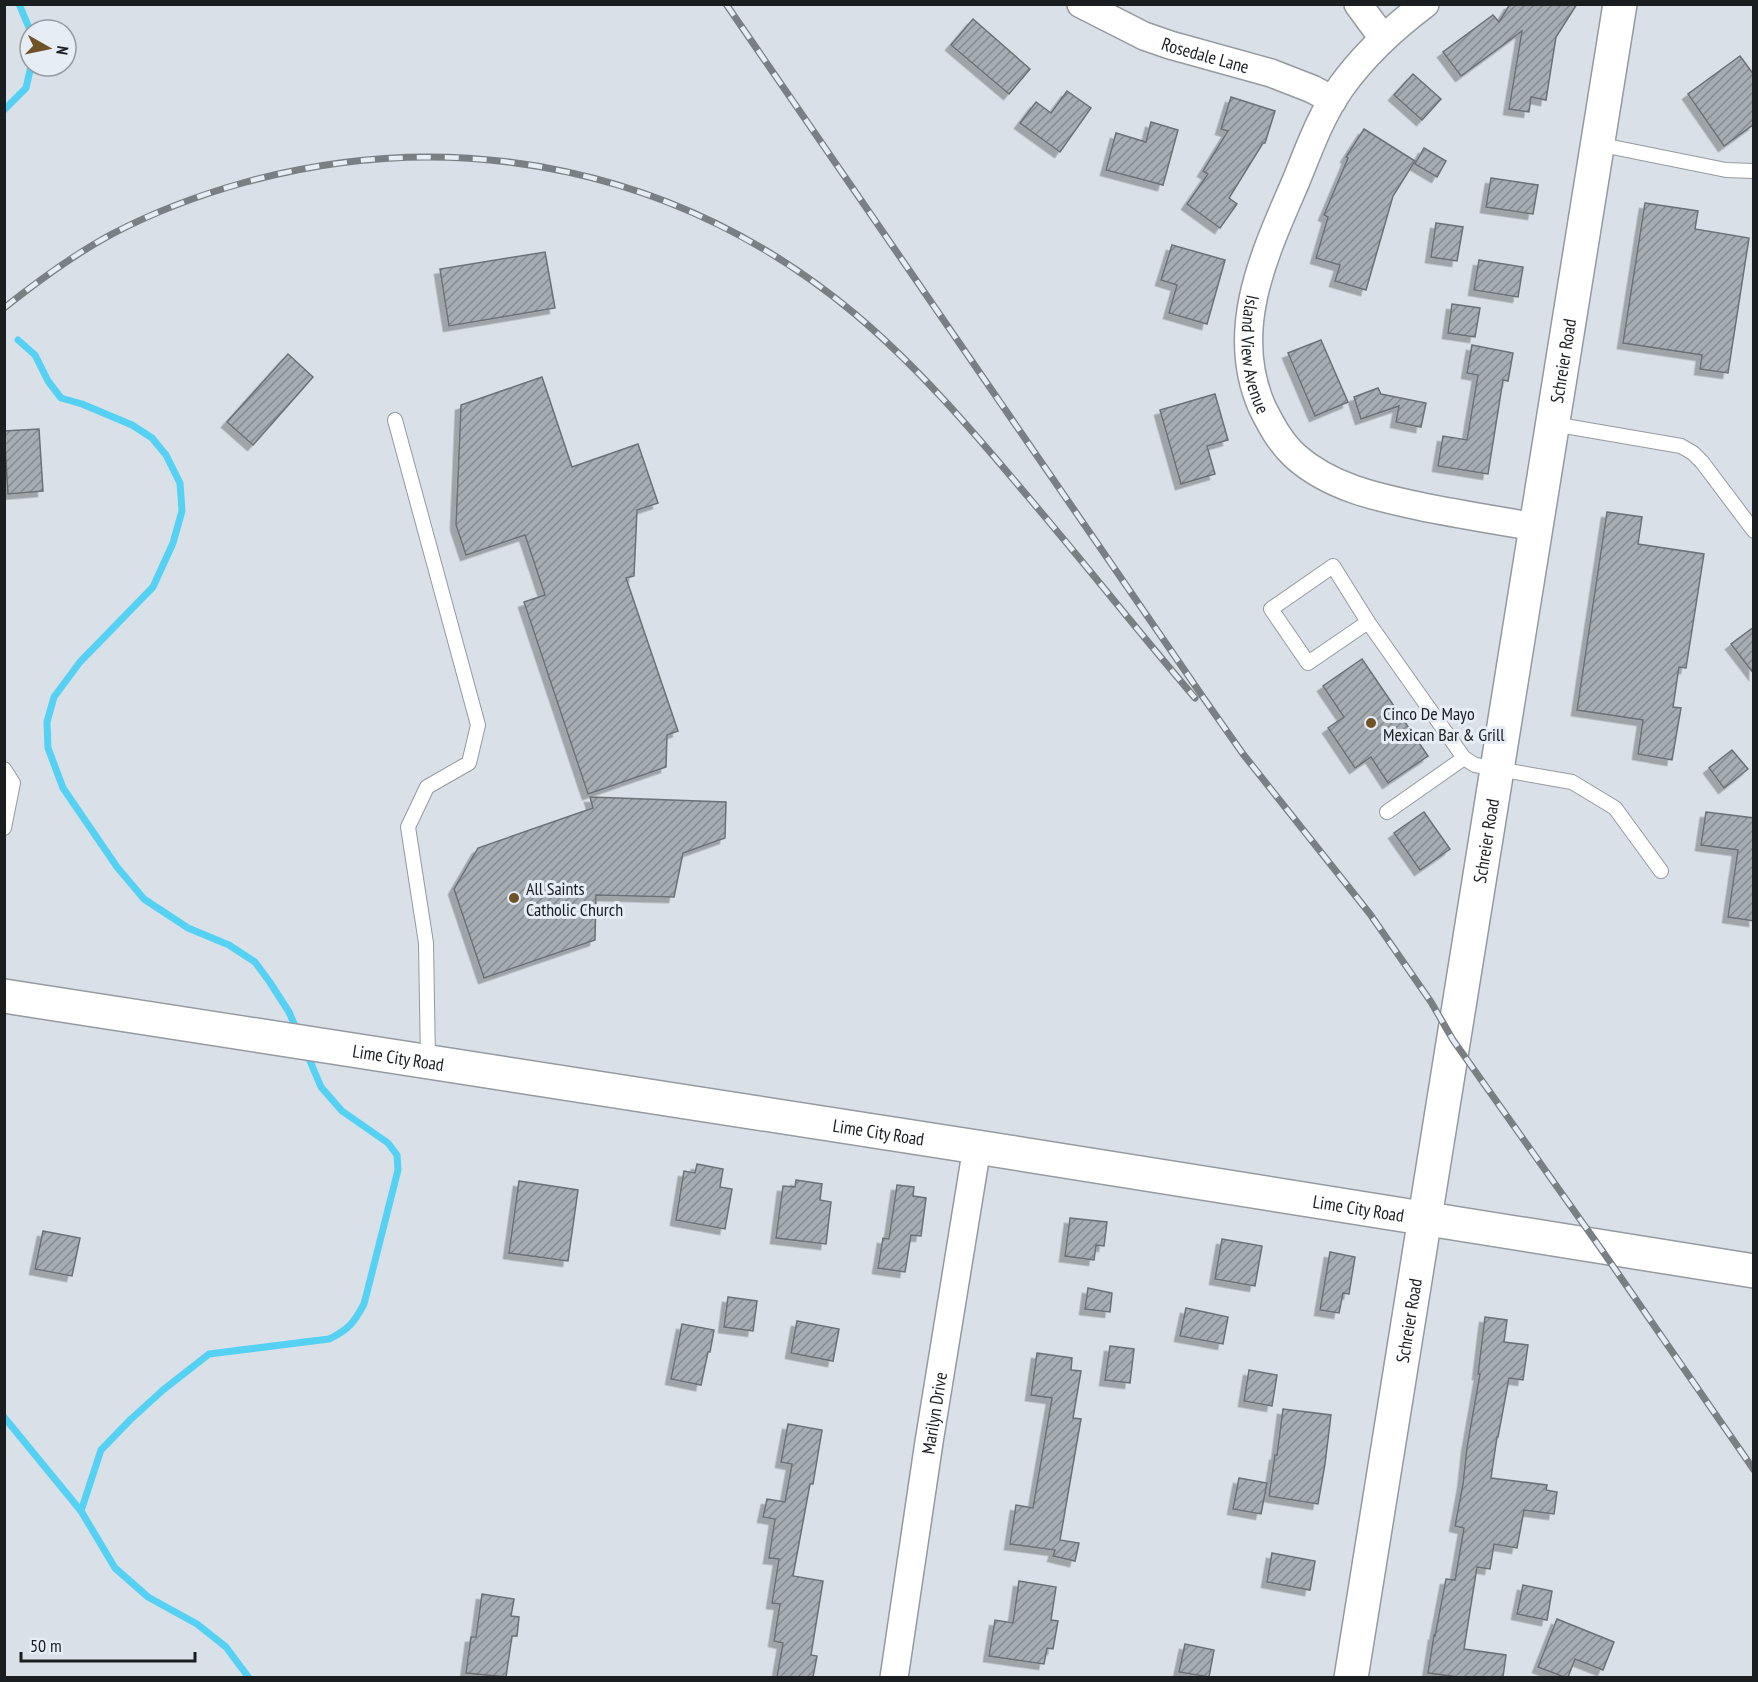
<svg xmlns="http://www.w3.org/2000/svg" width="1758" height="1682" font-family="'PT Sans Narrow',sans-serif">
<style>
.lines{fill:none;stroke-linecap:round;stroke-linejoin:round}
.stream{stroke:#55d2f3;stroke-width:7}
.building{fill:url(#building-hatch);stroke:#6c7177;stroke-width:1.5;filter:url(#shadow)}
.service-casing{stroke:#949aa0;stroke-width:16}
.minor-casing{stroke:#949aa0;stroke-width:30}
.tertiary-casing{stroke:#949aa0;stroke-width:36}
.service{stroke:#fff;stroke-width:14}
.minor{stroke:#fff;stroke-width:27}
.tertiary{stroke:#fff;stroke-width:33}
.rail-casing{stroke:#7a7f84;stroke-width:7}
.rail{stroke:#e6edf4;stroke-width:4.5;stroke-dasharray:14;stroke-linecap:butt}
.poi-dot{fill:#6f5226;stroke:#e6edf4;stroke-width:2}
.labels{text-anchor:middle;dominant-baseline:central;stroke-width:6;stroke-linejoin:round;paint-order:stroke}
.street-label{font-size:18px;fill:#1b1e20;stroke:#e6edf4}
.poi-label{font-size:18px;fill:#1b1e20;stroke:#e6edf4;text-anchor:start}
</style>
<defs>
<pattern id="building-hatch" width="6" height="6" patternUnits="userSpaceOnUse" patternTransform="scale(1.5)"><rect width="6" height="6" fill="#a5acb2"/><path d="M-1 1l2-2M0 6l6-6M5 7l2-2" fill="none" stroke="#868b90"/></pattern>
<filter id="shadow"><feDropShadow dx="-5.5" dy="5.5" stdDeviation="0" flood-color="#0004"/></filter>
</defs>
<rect width="100%" height="100%" fill="#d9e0e7"/>
<g class="lines">
<!-- stream -->
<g class="stream">
<path d="M 19,4 L 30,30"/>
<path d="M 4,110 L 26,88 L 31,66"/>
<path d="M 18,340 L 35,355 L 48,381 L 61,398 L 82,404 L 132,425 L 152,438 L 166,455 L 180,483 L 182,511 L 173,543 L 153,587 L 80,662 L 54,697 L 47,722 L 48,748 L 63,788 L 117,867 L 144,899 L 188,928 L 229,945 L 255,962 L 269,981 L 289,1012 L 298,1033"/>
<path d="M 4,1417 L 81,1511 L 115,1568 L 148,1597 L 197,1624 L 226,1647 L 249,1678"/>
<path d="M 81,1511 L 101,1450 L 130,1420 L 163,1390 L 209,1354 L 329,1339 C 348,1330 354,1323 364,1304 L 398,1170 L 397,1155 L 388,1143 L 342,1111 L 321,1087 L 307,1054"/>
</g>
</g>
<!-- building -->
<g class="building">
<path d="M 1510,4 L 1577,4 L 1556,37 L 1546,100 L 1531,97 L 1529,112 L 1509,109 L 1522,31 L 1461,76 L 1443,52 L 1493,15 L 1499,22 Z"/>
<path d="M 973,19 L 1030,69 L 1009,94 L 951,45 Z"/>
<path d="M 1740,56 L 1754,75 L 1754,124 L 1724,146 L 1688,94 Z"/>
<path d="M 1413,74 L 1441,99 L 1422,120 L 1394,95 Z"/>
<path d="M 1067,91 L 1091,108 L 1060,152 L 1020,123 L 1036,102 L 1051,113 Z"/>
<path d="M 1231,97 L 1275,111 L 1265,143 L 1263,143 L 1229,198 L 1237,204 L 1220,228 L 1187,204 L 1208,174 L 1203,171 L 1228,131 L 1221,129 Z"/>
<path d="M 1151,122 L 1178,130 L 1163,185 L 1106,170 L 1116,133 L 1146,142 Z"/>
<path d="M 1364,129 L 1415,161 L 1393,196 L 1366,290 L 1335,281 L 1340,265 L 1316,258 L 1328,217 L 1324,215 L 1348,158 L 1346,157 Z"/>
<path d="M 1424,148 L 1446,161 L 1437,177 L 1415,164 Z"/>
<path d="M 1491,178 L 1538,185 L 1533,214 L 1486,207 Z"/>
<path d="M 1645,203 L 1698,211 L 1695,229 L 1749,238 L 1728,373 L 1700,369 L 1702,355 L 1623,343 Z"/>
<path d="M 1436,223 L 1463,227 L 1457,261 L 1431,257 Z"/>
<path d="M 1172,245 L 1225,260 L 1207,324 L 1169,313 L 1177,285 L 1161,280 Z"/>
<path d="M 545,252 L 555,308 L 449,326 L 440,269 Z"/>
<path d="M 1479,260 L 1523,267 L 1518,297 L 1474,290 Z"/>
<path d="M 1452,304 L 1480,308 L 1475,337 L 1448,333 Z"/>
<path d="M 1321,340 L 1348,402 L 1315,416 L 1288,353 Z"/>
<path d="M 1472,345 L 1513,353 L 1508,381 L 1503,380 L 1488,474 L 1438,466 L 1443,436 L 1467,440 L 1478,375 L 1467,373 Z"/>
<path d="M 288,354 L 313,377 L 253,445 L 227,422 Z"/>
<path d="M 542,377 L 572,467 L 638,444 L 658,503 L 637,510 L 634,576 L 626,578 L 678,731 L 667,735 L 666,767 L 588,794 L 524,602 L 545,595 L 525,535 L 466,555 L 456,525 L 461,405 Z"/>
<path d="M 1378,388 L 1381,394 L 1426,403 L 1421,427 L 1396,422 L 1399,406 L 1361,419 L 1354,397 Z"/>
<path d="M 1215,394 L 1228,440 L 1207,446 L 1215,474 L 1181,484 L 1160,410 Z"/>
<path d="M 39,429 L 43,491 L 8,494 L 4,431 Z"/>
<path d="M 1607,512 L 1642,517 L 1638,544 L 1704,554 L 1686,668 L 1679,667 L 1673,707 L 1681,708 L 1672,760 L 1638,754 L 1643,720 L 1577,710 Z"/>
<path d="M 1754,627 L 1754,674 L 1731,644 Z"/>
<path d="M 1362,659 L 1428,756 L 1388,783 L 1371,757 L 1355,768 L 1328,728 L 1344,717 L 1323,686 Z"/>
<path d="M 1732,750 L 1748,769 L 1724,788 L 1709,768 Z"/>
<path d="M 590,797 L 726,802 L 725,838 L 683,853 L 674,897 L 596,895 L 595,940 L 484,978 L 454,889 L 478,848 L 593,808 Z"/>
<path d="M 1424,812 L 1450,849 L 1420,870 L 1394,833 Z"/>
<path d="M 1706,812 L 1754,818 L 1754,921 L 1728,917 L 1738,850 L 1701,845 Z"/>
<path d="M 697,1164 L 723,1169 L 720,1187 L 732,1189 L 725,1229 L 676,1220 L 684,1171 L 695,1173 Z"/>
<path d="M 796,1180 L 822,1184 L 820,1200 L 831,1202 L 826,1244 L 776,1238 L 783,1186 L 795,1187 Z"/>
<path d="M 519,1181 L 578,1190 L 568,1261 L 509,1253 Z"/>
<path d="M 897,1185 L 914,1187 L 913,1196 L 926,1198 L 921,1236 L 911,1235 L 905,1272 L 878,1268 L 883,1238 L 889,1239 Z"/>
<path d="M 1070,1218 L 1107,1222 L 1104,1246 L 1096,1245 L 1094,1260 L 1065,1256 Z"/>
<path d="M 43,1231 L 80,1238 L 72,1276 L 35,1269 Z"/>
<path d="M 1222,1239 L 1262,1246 L 1255,1286 L 1215,1279 Z"/>
<path d="M 1330,1252 L 1355,1257 L 1349,1294 L 1343,1293 L 1339,1313 L 1320,1310 Z"/>
<path d="M 1088,1288 L 1112,1293 L 1110,1312 L 1085,1309 Z"/>
<path d="M 728,1297 L 757,1301 L 753,1331 L 724,1327 Z"/>
<path d="M 1186,1308 L 1228,1317 L 1223,1344 L 1180,1336 Z"/>
<path d="M 1485,1317 L 1507,1320 L 1504,1342 L 1528,1345 L 1523,1380 L 1509,1378 L 1498,1437 L 1497,1437 L 1491,1478 L 1547,1485 L 1546,1490 L 1557,1492 L 1554,1514 L 1524,1510 L 1517,1548 L 1494,1544 L 1490,1569 L 1477,1567 L 1464,1649 L 1506,1655 L 1503,1677 L 1458,1677 L 1428,1673 L 1434,1635 L 1435,1636 L 1446,1579 L 1455,1580 L 1464,1528 L 1455,1526 L 1463,1484 L 1467,1447 L 1480,1374 L 1478,1374 Z"/>
<path d="M 797,1321 L 839,1329 L 833,1361 L 791,1353 Z"/>
<path d="M 682,1324 L 714,1330 L 710,1352 L 708,1352 L 701,1385 L 671,1379 Z"/>
<path d="M 1110,1346 L 1134,1349 L 1130,1383 L 1105,1380 Z"/>
<path d="M 1037,1353 L 1072,1358 L 1071,1370 L 1081,1371 L 1073,1418 L 1081,1419 L 1060,1540 L 1079,1543 L 1075,1561 L 1053,1556 L 1055,1550 L 1010,1544 L 1016,1505 L 1033,1508 L 1052,1398 L 1031,1395 Z"/>
<path d="M 1249,1370 L 1277,1375 L 1272,1406 L 1244,1401 Z"/>
<path d="M 1283,1409 L 1331,1415 L 1325,1464 L 1318,1504 L 1269,1496 L 1275,1455 L 1277,1455 Z"/>
<path d="M 788,1424 L 822,1430 L 813,1484 L 810,1484 L 793,1576 L 823,1581 L 811,1655 L 817,1656 L 813,1677 L 777,1677 L 783,1643 L 774,1641 L 780,1604 L 772,1603 L 779,1559 L 769,1558 L 775,1519 L 763,1517 L 767,1499 L 785,1502 L 792,1464 L 781,1462 Z"/>
<path d="M 1239,1478 L 1267,1483 L 1261,1514 L 1233,1509 Z"/>
<path d="M 1272,1553 L 1315,1561 L 1310,1590 L 1267,1582 Z"/>
<path d="M 1019,1581 L 1056,1587 L 1051,1620 L 1058,1621 L 1053,1649 L 1047,1648 L 1044,1664 L 989,1656 L 995,1620 L 1013,1623 Z"/>
<path d="M 1523,1585 L 1552,1591 L 1547,1620 L 1517,1614 Z"/>
<path d="M 482,1594 L 514,1599 L 511,1616 L 519,1617 L 517,1636 L 512,1636 L 506,1677 L 466,1673 L 471,1637 L 476,1637 Z"/>
<path d="M 1557,1619 L 1614,1642 L 1603,1670 L 1575,1659 L 1568,1677 L 1564,1677 L 1538,1667 Z"/>
<path d="M 1185,1644 L 1214,1650 L 1209,1677 L 1179,1672 Z"/>
</g>
<g class="lines">
<!-- service casing -->
<g class="service-casing">
<g id="service">
<path d="M 1597,144 L 1726,170 L 1754,171"/>
<path d="M 395,420 L 478,725 L 469,763 L 427,787 L 408,827 L 426,943 L 428,1062"/>
<path d="M 1553,424 L 1681,446 L 1693,453 L 1702,462 L 1754,531"/>
<path d="M 1368,622 L 1308,663 L 1271,609 L 1333,566 L 1368,622 L 1464,758 L 1475,765 L 1572,782 L 1615,808 L 1661,871"/>
<path d="M 4,769 L 13,783 L 4,828"/>
<path d="M 1387,812 L 1464,758"/>
</g>
</g>
<!-- minor casing -->
<g class="minor-casing">
<g id="minor">
<path id="s1" d="M 1081,4 L 1144,36 L 1170,45 L 1271,73 L 1312,89 L 1333,100"/>
<path d="M 1358,4 L 1383,38"/>
<path id="s2" d="M 1425,4 C 1393,28 1364,55 1341,87 C 1321,115 1309,149 1296,181 C 1265,253 1228,329 1262,407 C 1271,425 1280,442 1295,456 C 1332,489 1381,498 1428,508 C 1464,515 1500,521 1536,527"/>
<path id="s3" d="M 894,1678 L 929,1442 L 977,1147"/>
</g>
</g>
<!-- tertiary casing -->
<g class="tertiary-casing">
<g id="tertiary">
<path id="s4" d="M 4,996 L 977,1147 L 1754,1271"/>
<path id="s5" d="M 1351,1678 L 1620,4"/>
</g>
</g>
<!-- service -->
<use href="#service" class="service"/>
<!-- minor -->
<use href="#minor" class="minor"/>
<!-- tertiary -->
<use href="#tertiary" class="tertiary"/>
<!-- rail casing -->
<g class="rail-casing">
<g id="rail">
<path d="M 726,4 L 1205,700 L 1243,754 L 1370,914 L 1431,1002 L 1453,1040 L 1599,1246 L 1754,1470"/>
<path d="M 4,308 C 38,281 73,255 112,234 C 154,212 199,195 246,182 C 462,123 683,170 855,314 C 918,367 972,430 1024,492 C 1082,560 1137,630 1195,698"/>
</g>
</g>
<!-- rail -->
<use href="#rail" class="rail"/>
</g>
<!-- markers -->
<g class="poi-dot">
<circle cx="1371" cy="723" r="6"/>
<circle cx="514" cy="898" r="6"/>
</g>
<g class="labels">
<!-- street labels -->
<g class="street-label">
<text stroke="none"><textPath href="#s1" startOffset="135">Rosedale Lane</textPath></text>
<text stroke="none"><textPath href="#s2" startOffset="405">Island View Avenue</textPath></text>
<text stroke="none"><textPath href="#s5" startOffset="1334">Schreier Road</textPath></text>
<text stroke="none"><textPath href="#s5" startOffset="848">Schreier Road</textPath></text>
<text stroke="none"><textPath href="#s4" startOffset="399">Lime City Road</textPath></text>
<text stroke="none"><textPath href="#s4" startOffset="885">Lime City Road</textPath></text>
<text stroke="none"><textPath href="#s4" startOffset="1371">Lime City Road</textPath></text>
<text stroke="none"><textPath href="#s5" startOffset="362">Schreier Road</textPath></text>
<text stroke="none"><textPath href="#s3" startOffset="268">Marilyn Drive</textPath></text>
</g>
<!-- poi labels -->
<g class="poi-label">
<text x="1383" y="713">Cinco De Mayo<tspan x="1383" dy="21">Mexican Bar &amp; Grill</tspan></text>
<text x="526" y="888">All Saints<tspan x="526" dy="21">Catholic Church</tspan></text>
</g>
</g>
<!-- border -->
<rect width="1758" height="1682" fill="none" stroke="#1b1e20" stroke-width="12"/>
<!-- north arrow -->
<g transform="translate(48 48) rotate(99)"><circle r="28" fill="#e6edf4" stroke="#959a9f" stroke-width="1.5"/>
<path d="M0-4.5L10 22L0 15L-10 22Z" fill="#6f5226"/>
<text y="-9" font-size="16" font-weight="bold" text-anchor="middle" fill="#1b1e20">N</text>
</g>
<!-- scale -->
<path d="M21 1652v9h174v-9" fill="none" stroke="#1b1e20" stroke-width="3"/>
<text x="30" y="1652" font-size="18" fill="#1b1e20" stroke="#e6edf4" stroke-width="4.5" paint-order="stroke">50 m</text>
</svg>
